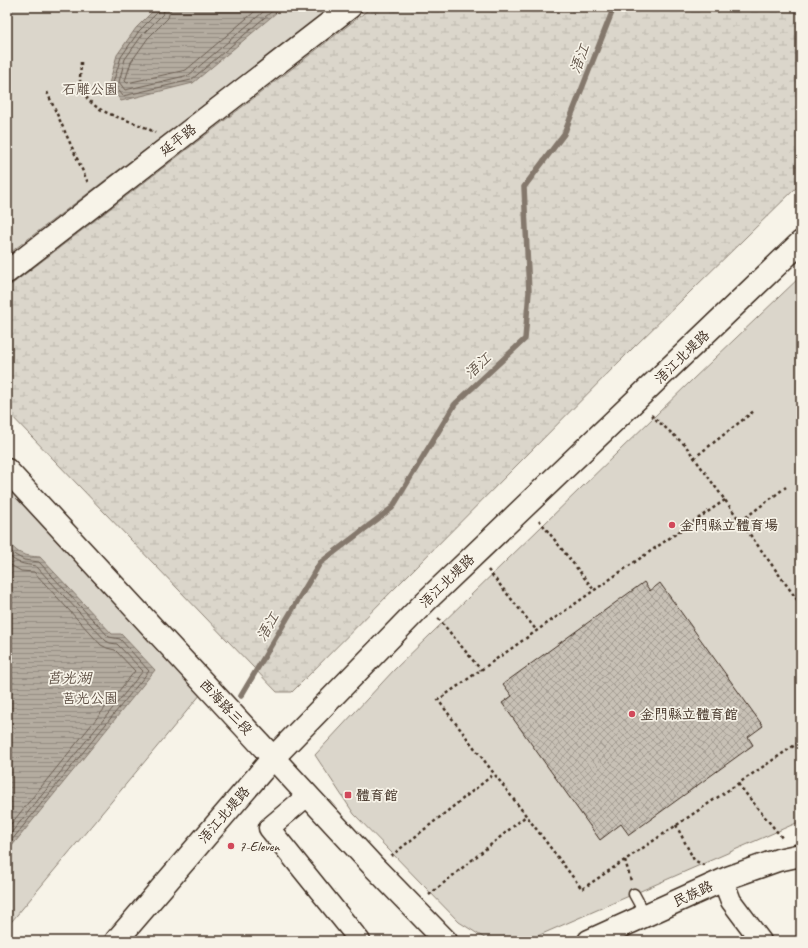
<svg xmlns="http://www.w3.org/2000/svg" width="808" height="948" font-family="Caveat,'LXGW WenKai TC',sans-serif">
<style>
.wetland{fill:url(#wetland-marsh);stroke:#8b8074}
.park{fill:#dbd6cb;stroke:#8b8074}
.water{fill:url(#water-rules);stroke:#84786c}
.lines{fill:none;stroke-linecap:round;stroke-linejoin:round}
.shore{stroke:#6b5e52;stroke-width:1}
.stream{stroke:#84786c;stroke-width:5.5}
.building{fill:url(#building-cross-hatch);stroke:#3b2a1e}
.lane-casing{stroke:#3b2a1e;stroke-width:13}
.street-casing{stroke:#3b2a1e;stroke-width:23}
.secondary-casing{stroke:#3b2a1e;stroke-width:25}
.path{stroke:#3b2a1e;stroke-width:2.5;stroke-dasharray:3 3;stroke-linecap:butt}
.lane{stroke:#f7f3e8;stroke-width:10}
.street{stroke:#f7f3e8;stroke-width:20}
.secondary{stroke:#f7f3e8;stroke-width:22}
.poi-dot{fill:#d1495b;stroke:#f7f3e8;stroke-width:1.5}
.labels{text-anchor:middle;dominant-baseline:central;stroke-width:3.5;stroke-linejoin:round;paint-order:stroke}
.park-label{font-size:14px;fill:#5b4c41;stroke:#f7f3e8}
.street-label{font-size:14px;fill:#3b2a1e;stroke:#f7f3e8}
.poi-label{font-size:14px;fill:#3b2a1e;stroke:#f7f3e8;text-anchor:start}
.water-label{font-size:15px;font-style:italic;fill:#5f5145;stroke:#f7f3e8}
</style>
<defs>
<pattern id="wetland-marsh" width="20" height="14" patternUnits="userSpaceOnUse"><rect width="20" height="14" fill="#dbd6cb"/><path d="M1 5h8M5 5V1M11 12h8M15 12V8" fill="none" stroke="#bdb8ae"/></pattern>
<pattern id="water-rules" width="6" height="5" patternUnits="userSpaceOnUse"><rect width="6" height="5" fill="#b4aca0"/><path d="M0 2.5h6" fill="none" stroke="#948c82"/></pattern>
<pattern id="building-cross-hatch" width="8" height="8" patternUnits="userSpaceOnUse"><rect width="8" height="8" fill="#c8c1b6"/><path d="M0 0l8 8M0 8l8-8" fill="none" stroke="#a49d93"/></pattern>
</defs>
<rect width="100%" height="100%" fill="#f7f3e8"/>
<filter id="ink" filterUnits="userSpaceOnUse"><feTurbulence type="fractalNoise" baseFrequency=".025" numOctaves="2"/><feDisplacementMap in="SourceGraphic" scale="8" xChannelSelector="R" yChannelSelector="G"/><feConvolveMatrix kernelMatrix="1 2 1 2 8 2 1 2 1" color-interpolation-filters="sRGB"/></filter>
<g filter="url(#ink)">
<!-- wetland -->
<path class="wetland" d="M 372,7 L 801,7 L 801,183 L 632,349 L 292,692 L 277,692 L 7,411 L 7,288 Z"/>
<!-- park -->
<g class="park">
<path d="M 7,7 L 333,7 L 7,255 Z"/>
<path d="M 801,276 L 801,821 L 526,941 L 489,941 L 459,922 L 354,814 L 315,755 L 394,670 L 692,380 Z"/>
<path d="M 7,487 L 111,600 L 201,694 L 7,927 Z"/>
</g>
<!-- water -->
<g class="water">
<path d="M 157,7 L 283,7 L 193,83 L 121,101 L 109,84 L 117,55 L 136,28 Z"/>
<path d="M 7,538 C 15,554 24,556 40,557 L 112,634 L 121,634 L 155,670 L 7,852 Z"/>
</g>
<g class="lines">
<!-- shore -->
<g class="shore">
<path d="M 160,7 L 159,11 L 139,31 L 121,57 L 113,83 L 123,96 L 191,80 L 277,7"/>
<path d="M 165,7 L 163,14 L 143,34 L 125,59 L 119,82 L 125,90 L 189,75 L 269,7"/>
<path d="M 171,7 L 168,18 L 148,38 L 131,62 L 125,81 L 127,83 L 186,70 L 260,7"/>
<path d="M 7,547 L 15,555 L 24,560 L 39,562 L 109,637 L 120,639 L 149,671 L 7,846"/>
<path d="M 7,554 C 17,564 23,564 36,566 L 106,641 L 110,643 L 117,644 L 143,671 L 7,838"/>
<path d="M 7,563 L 21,571 L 34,572 L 101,645 L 107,648 L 115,650 L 135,671 L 7,829"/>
</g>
<!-- stream -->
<path class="stream" d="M 241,696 L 320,563 L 392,508 L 455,404 L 525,339 L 529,292 L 524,187 L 564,134 L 614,7"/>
</g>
<!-- building -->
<path class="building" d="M 644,582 L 650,591 L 660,583 L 763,726 L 748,737 L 753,745 L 629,835 L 621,824 L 600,840 L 502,703 L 512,696 L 503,684 Z"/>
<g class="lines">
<!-- lane casing -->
<g class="lane-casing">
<path id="lane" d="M 634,894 L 646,916"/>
</g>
<!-- street casing -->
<g class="street-casing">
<g id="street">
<path d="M 307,796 L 269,828 L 360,941"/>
<path d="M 723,880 L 731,901 L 761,941"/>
</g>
</g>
<!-- secondary casing -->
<g class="secondary-casing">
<g id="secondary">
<path d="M 7,272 L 350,7"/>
<path d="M 7,470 L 375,868 L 446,941"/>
<path d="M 116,941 L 273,758 L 425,602 L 801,242"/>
<path d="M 589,941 L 730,877 L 778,860 L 801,855"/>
</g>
</g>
<!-- path -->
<g class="path">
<path d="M 81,62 C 81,68 80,74 80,80 C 84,113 121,116 144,127 C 148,128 152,131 155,133"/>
<path d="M 47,92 L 89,185"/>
<path d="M 651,415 L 685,445 L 801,605"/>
<path d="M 694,458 L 754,411"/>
<path d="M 725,500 L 626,568 L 438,700 L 582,889 L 801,741"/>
<path d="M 539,520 L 594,590"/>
<path d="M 741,521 L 786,487"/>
<path d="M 488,570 L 537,631"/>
<path d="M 438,618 L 481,670"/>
<path d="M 738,784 L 783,839"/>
<path d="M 676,825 L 694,860 L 705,866"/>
<path d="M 391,856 L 494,774"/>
<path d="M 625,860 L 631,881"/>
<path d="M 429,895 L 526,816"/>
</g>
<!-- lane -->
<use href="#lane" class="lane"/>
<!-- street -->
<use href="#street" class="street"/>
<!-- secondary -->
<use href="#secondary" class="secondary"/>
</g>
</g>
<!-- markers -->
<g class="poi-dot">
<circle cx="672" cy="525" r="4"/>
<circle cx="632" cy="714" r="4"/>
<rect x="344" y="791" width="8" height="8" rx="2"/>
<circle cx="231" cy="846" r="4"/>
</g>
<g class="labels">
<!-- park labels -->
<g class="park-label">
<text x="90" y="89">石雕公園</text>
<text x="90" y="698">莒光公園</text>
</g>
<!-- street labels -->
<g class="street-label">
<text transform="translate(178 140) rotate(-38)">延平路</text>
<text transform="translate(682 357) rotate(-44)">浯江北堤路</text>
<text transform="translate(447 581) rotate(-44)">浯江北堤路</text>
<text transform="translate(226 707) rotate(47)">西海路三段</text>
<text transform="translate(224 815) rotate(-49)">浯江北堤路</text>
<text transform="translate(693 894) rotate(-25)">民族路</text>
</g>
<!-- poi labels -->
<g class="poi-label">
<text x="680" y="525">金門縣立體育場</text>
<text x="640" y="714">金門縣立體育館</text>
<text x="356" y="795">體育館</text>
<text x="239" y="846">7-Eleven</text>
</g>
<!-- water labels -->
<g class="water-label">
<text transform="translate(580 59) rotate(-69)">浯江</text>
<text transform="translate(478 366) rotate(-42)">浯江</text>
<text transform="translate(268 627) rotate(-59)">浯江</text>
<text x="69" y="678">莒光湖</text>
</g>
</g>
<!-- margin -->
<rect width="808" height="948" fill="none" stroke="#f7f3e8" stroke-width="24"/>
<rect x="12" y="12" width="784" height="924" fill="none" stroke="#3b2a1e" stroke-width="1.5" filter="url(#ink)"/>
</svg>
